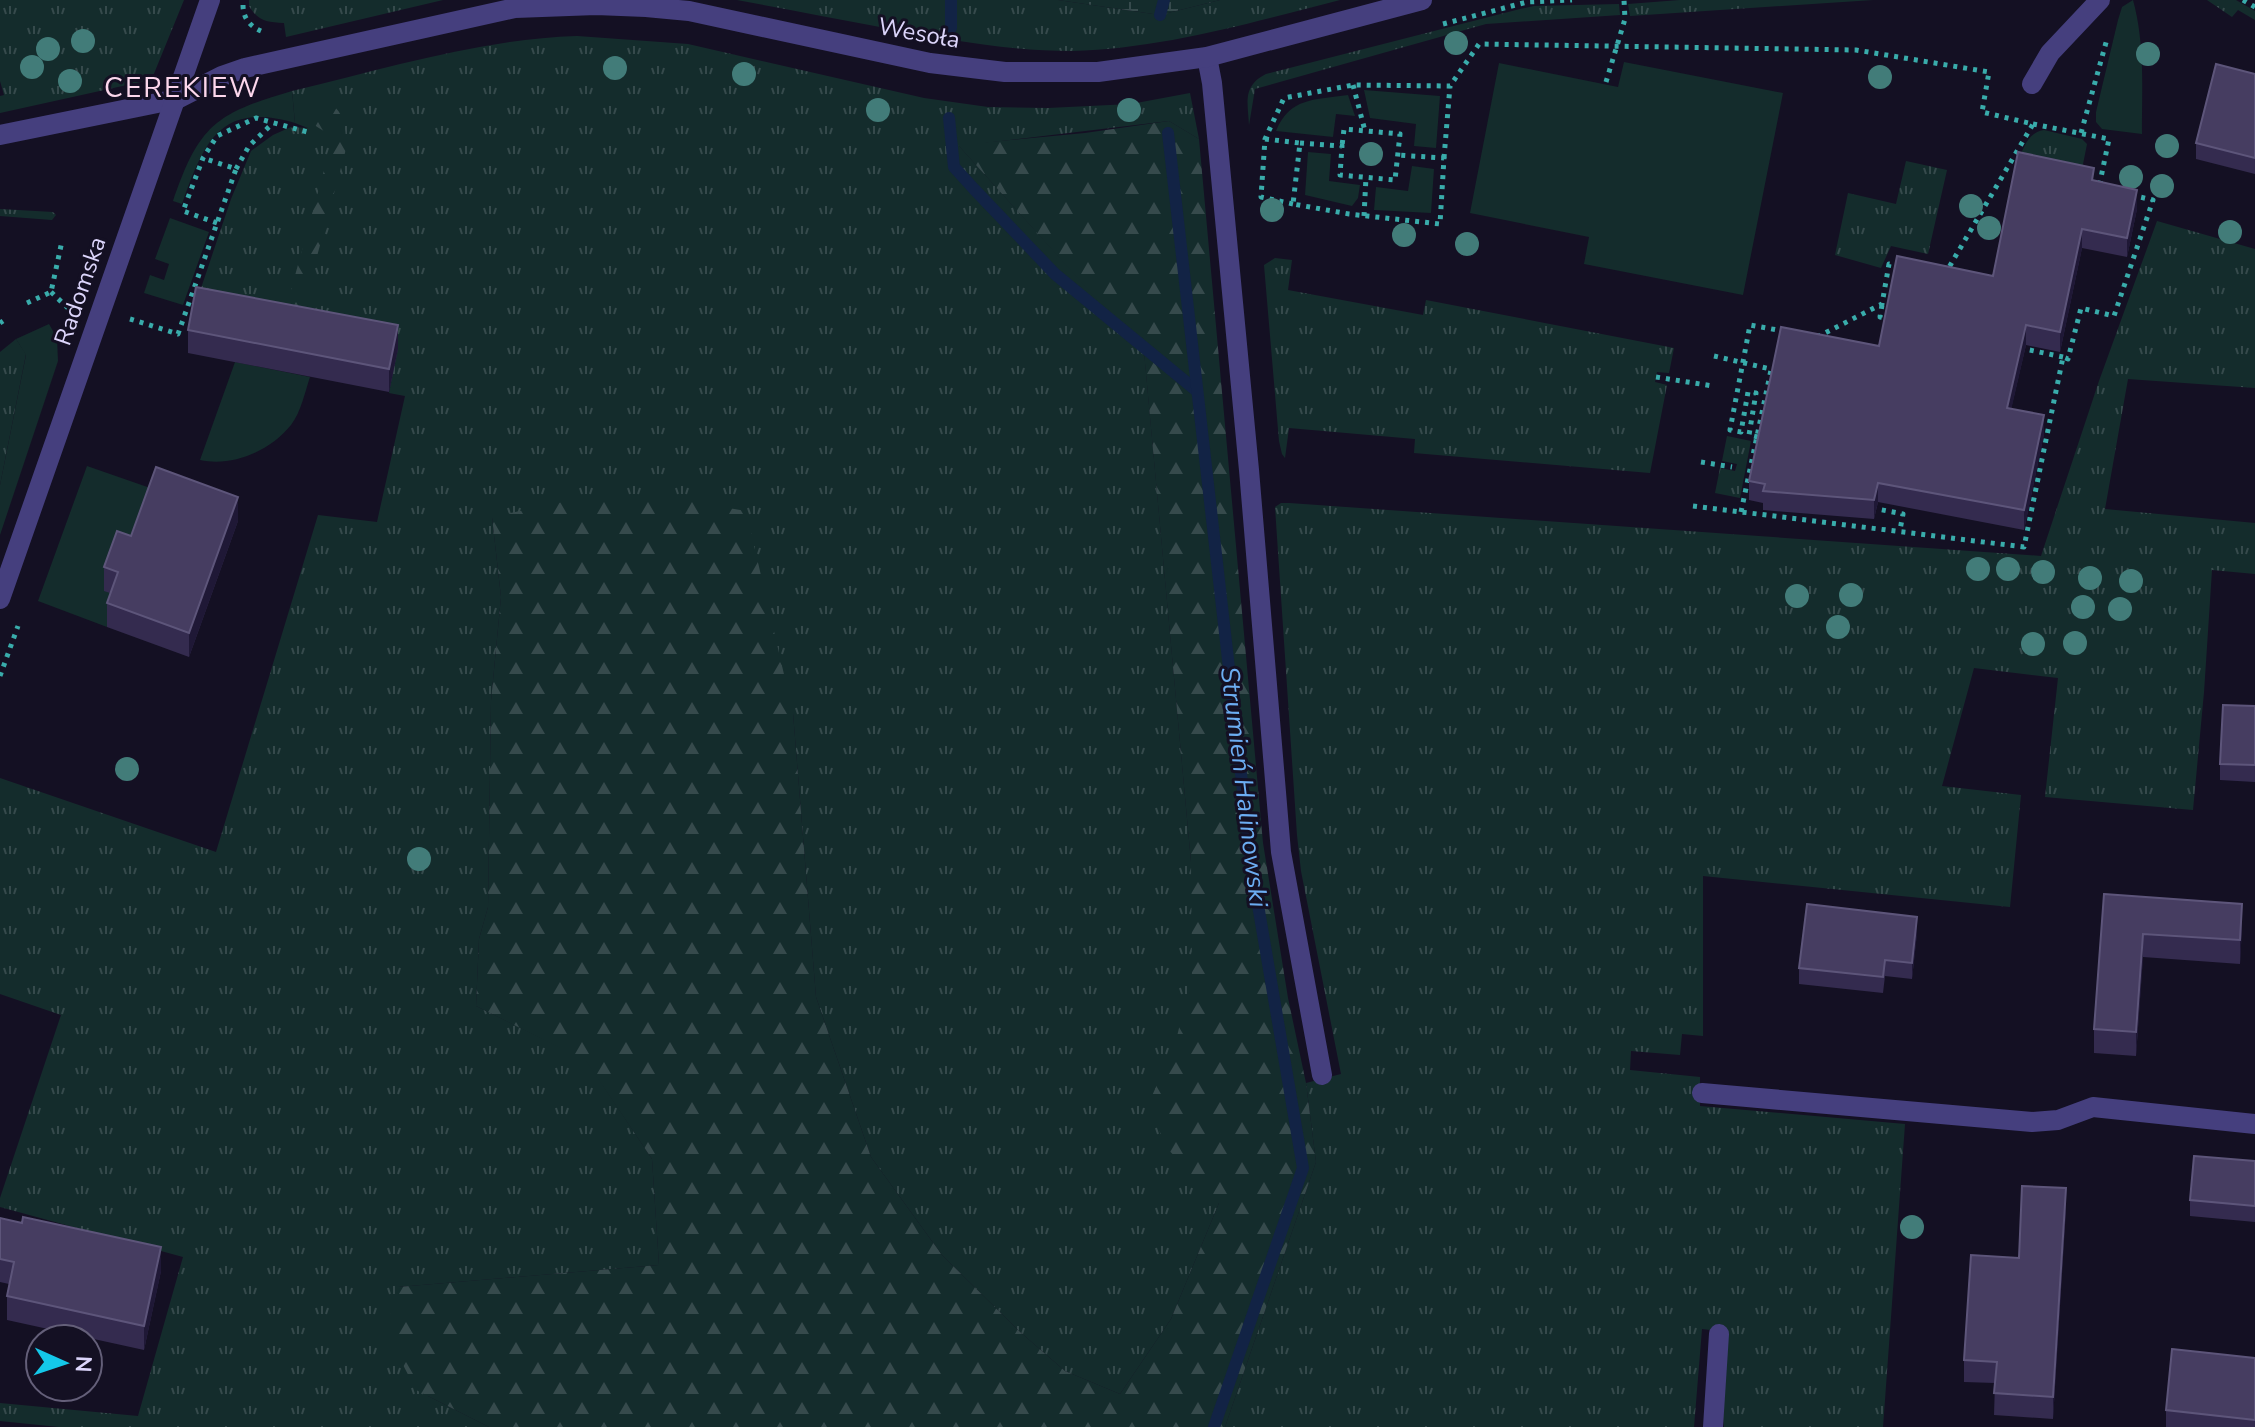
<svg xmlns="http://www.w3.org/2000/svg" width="2255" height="1427" font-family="'Nunito Sans',sans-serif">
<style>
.grass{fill:url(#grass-tufts)}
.forest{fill:url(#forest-firs)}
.wetland{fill:url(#wetland-marsh)}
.garden{fill:#142c2c}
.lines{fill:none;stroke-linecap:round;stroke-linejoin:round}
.stream{stroke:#122345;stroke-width:12}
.path{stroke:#39acab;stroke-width:5;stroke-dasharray:4 6;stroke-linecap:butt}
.minor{stroke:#453f7e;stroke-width:20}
.tree{fill:#427c79}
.wall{fill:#342b4f}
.shaded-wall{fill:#1f1836}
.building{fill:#463d61;stroke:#5d557a;stroke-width:2}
.labels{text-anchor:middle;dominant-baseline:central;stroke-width:6;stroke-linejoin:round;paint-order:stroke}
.street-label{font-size:24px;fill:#dcd5fb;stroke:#141023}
.water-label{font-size:26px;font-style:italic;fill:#6cadf2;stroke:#141023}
.quarter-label{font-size:28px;letter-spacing:2px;fill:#fcd7ec;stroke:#141023}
</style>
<defs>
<pattern id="grass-tufts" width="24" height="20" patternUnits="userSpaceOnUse" patternTransform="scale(2)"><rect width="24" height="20" fill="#142c2c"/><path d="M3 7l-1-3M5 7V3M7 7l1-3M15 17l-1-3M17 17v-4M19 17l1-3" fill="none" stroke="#364a4c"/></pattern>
<pattern id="forest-firs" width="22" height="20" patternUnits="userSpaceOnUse" patternTransform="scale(2)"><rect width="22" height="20" fill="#142c2c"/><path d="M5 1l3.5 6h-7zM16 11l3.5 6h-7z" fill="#364a4c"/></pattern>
<pattern id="wetland-marsh" width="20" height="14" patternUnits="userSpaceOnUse" patternTransform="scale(2)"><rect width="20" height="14" fill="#142c2c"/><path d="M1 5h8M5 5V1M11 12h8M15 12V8" fill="none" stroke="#364a4c"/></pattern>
</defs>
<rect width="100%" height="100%" fill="#141023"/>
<!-- grass -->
<g class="grass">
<path d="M 0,0 L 184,0 L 153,76 L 145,81 L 0,113 L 0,96 L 4,95 L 0,81 Z"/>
<path d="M 249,0 L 443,0 L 286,37 L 284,23 C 267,22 258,21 249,6 Z"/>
<path d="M 737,0 L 1058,0 L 1160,15 L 1220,0 L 1340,0 C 1254,22 1162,49 1072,51 C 1007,51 944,39 880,27 C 833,18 785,9 737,0 Z"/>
<path d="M 1680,0 L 1873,0 L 1630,16 L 1628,4 Z"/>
<path d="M 2207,0 L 2236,0 L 2255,11 L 2255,20 L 2238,10 L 2232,17 Z"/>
<path d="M 1619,4 L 1620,15 L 1486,24 L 1255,89 L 1249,125 C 1248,103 1242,86 1266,74 L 1520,9 L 1534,6 Z"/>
<path d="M 577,36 L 688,44 L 924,98 L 988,107 L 1048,108 L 1131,104 L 1190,93 L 1199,139 L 1169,121 L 959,146 L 1144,351 L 1191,862 L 1251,1133 L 1219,1203 L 1171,1319 L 1120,1394 L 1065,1371 L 1019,1331 L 942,1255 L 871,1157 L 816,997 L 793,713 L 492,517 L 501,597 L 491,701 L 488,907 L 479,939 L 476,1006 L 586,1060 L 652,1159 L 659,1265 L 398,1287 L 428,1396 L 489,1427 L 59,1427 L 0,1421 L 0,1403 L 138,1416 L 183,1257 L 0,1207 L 0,1198 L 61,1015 L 0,994 L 0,778 L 216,852 L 318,515 L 377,522 L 405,396 L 389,393 L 396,350 L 194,309 L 231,199 L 251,151 L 273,135 L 291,127 L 308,128 L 295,123 L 292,91 C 385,69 481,39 577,36 Z"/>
<path d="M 2044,130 L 2082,139 L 2087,144 L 2081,174 L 2017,163 C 2024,148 2027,133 2044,130 Z"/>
<path d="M 1906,161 L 1947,170 L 1928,254 L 1891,246 L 1881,268 L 1835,255 L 1848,193 L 1896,204 Z"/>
<path d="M 0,209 L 53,212 L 56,215 L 52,220 L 0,216 Z"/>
<path d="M 2157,221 L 2255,249 L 2255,388 L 2128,379 L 2105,509 L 2255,523 L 2255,574 L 2212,570 L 2204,692 L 2193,810 L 2045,797 L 2058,678 L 1974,668 L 1942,786 L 2021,795 L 2010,907 L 1703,876 L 1703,1036 L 1682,1034 L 1680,1055 L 1631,1051 L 1630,1070 L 1700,1077 L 1700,1106 L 1905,1124 L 1883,1427 L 1724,1427 L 1723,1418 L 1728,1332 L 1702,1329 L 1694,1427 L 1225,1427 L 1316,1162 L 1306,1083 L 1341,1074 L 1301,871 L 1297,835 L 1275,507 L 1281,503 L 1289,503 L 2041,556 L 2099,381 Z"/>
<path d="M 1275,258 L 1292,260 L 1288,290 L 1423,315 L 1426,300 L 1674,348 L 1669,373 L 1657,372 L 1655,382 L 1667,385 L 1650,473 L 1414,453 L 1415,439 L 1289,428 L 1285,458 L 1282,454 L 1279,441 L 1264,265 Z"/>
<path d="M 16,339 L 26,354 L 0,485 L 0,352 Z"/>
<path d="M 1727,436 L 1751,441 L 1740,498 L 1715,493 L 1720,468 L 1735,471 L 1737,464 L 1722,461 Z"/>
</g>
<!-- forest -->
<g class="forest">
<path d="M 309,98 C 341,99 347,121 346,149 L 306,297 L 299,314 L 287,306 L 288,301 L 331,145 L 329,134 C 314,125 303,120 302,101 Z"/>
<path d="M 1169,121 L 1199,139 L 1263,843 L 1288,998 L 1306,1083 L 1316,1162 L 1225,1427 L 489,1427 L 416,1390 L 386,1332 L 398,1287 L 659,1265 L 652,1159 L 586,1061 L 476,1006 L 479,939 L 488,907 L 491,701 L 501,597 L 492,517 L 586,497 L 652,495 L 746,511 L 793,713 L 816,997 L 871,1157 L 942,1255 L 1019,1331 L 1065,1371 L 1120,1394 L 1171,1319 L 1219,1203 L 1163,1144 L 1151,1098 L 1175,1045 L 1192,973 L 1191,862 L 1144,352 L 958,145 L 1085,133 Z"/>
</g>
<!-- wetland -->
<path class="wetland" d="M 1058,0 L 1220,0 L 1160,15 Z"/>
<!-- garden -->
<g class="garden">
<path d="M 2133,0 C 2145,44 2142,89 2142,134 L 2102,129 L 2096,122 L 2096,112 L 2118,20 L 2122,7 Z"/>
<path d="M 1624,62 L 1783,93 L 1743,295 L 1584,264 L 1589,237 L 1470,213 L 1499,63 L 1618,87 Z"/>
<path d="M 1364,90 L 1440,96 L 1436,148 L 1414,146 L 1416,124 L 1370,118 Z"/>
<path d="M 292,91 L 295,123 C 220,101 204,142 182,204 L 173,201 C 199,125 216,113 292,91 Z"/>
<path d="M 1348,95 L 1355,116 L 1336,114 L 1333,137 L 1276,131 C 1290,97 1315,100 1348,95 Z"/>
<path d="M 1308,152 L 1331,154 L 1329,181 L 1360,185 L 1358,198 L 1352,206 L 1305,195 Z"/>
<path d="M 1412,166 L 1434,169 L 1431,213 L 1374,210 L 1376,187 L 1408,191 Z"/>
<path d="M 170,218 L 209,232 L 183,305 L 144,293 L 150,275 L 164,280 L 169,264 L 155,259 Z"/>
<path d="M 49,324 L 57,338 L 58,361 L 0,535 L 0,485 L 26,355 L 16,339 Z"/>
<path d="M 235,362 L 310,377 C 305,392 301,412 291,425 C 270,451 233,467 200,460 Z"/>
<path d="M 87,466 L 156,490 L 104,590 L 118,596 L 107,627 L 38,601 Z"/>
</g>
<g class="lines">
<!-- stream -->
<g class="stream">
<path d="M 1160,15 L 1164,0"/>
<path d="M 951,28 L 951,0"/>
<path d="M 949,118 L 954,167 L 974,189 L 1055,274 L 1197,391"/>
<path d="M 1168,133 L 1252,870 L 1303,1168 L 1214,1427"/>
</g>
<!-- path -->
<g class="path">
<path d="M 2243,0 L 2255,7"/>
<path d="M 243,5 C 243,17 249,26 261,31"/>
<path d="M 1443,24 L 1527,2 L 1572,0"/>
<path d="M 1606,82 L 1625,19 L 1624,0"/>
<path d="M 1353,85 L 1365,131"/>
<path d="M 2033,124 L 2109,139 L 2099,187"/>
<path d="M 2081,133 L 2107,39"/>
<path d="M 1265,139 L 1300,143 L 1293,204 L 1349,214 L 1440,224 L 1444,158 L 1397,155"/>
<path d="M 1300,143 L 1342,146 L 1340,175 L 1395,180 L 1400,134 L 1344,129 L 1342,146"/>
<path d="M 1444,158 L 1450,86"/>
<path d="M 236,169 L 249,146 L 273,123"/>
<path d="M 1293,204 L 1261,197 L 1265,139 L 1284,98 L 1353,85 L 1450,86 L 1479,44 L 1856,50 L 1989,72 L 1982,112 L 2033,124 L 1948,269"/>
<path d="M 1364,216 L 1366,177"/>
<path d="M 217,223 L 183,211 L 203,158 L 217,136 L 256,118 L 311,133"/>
<path d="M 51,292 L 70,310"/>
<path d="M 27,303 L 51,292 L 62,241"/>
<path d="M 1882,305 L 1880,317 L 1890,319"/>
<path d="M 130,319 L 178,334 L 236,169 L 203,158"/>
<path d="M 0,323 L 3,321"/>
<path d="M 1817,337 L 1882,304 L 1889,264 L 1901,266"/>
<path d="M 2020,348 L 2063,357"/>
<path d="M 1714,356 L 1779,371"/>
<path d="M 1656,377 L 1713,386"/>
<path d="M 1758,437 L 1749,435 L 1756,393 L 1748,392 L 1741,432 L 1730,430 L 1750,325 L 1783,331"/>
<path d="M 1701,462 L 1732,467"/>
<path d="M 1693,506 L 2024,547 L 2063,357 L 2068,359 L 2081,308 L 2114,316 L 2153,200 L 2131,195"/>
<path d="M 1872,508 L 1903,514 L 1900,530"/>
<path d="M 1741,512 L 1771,370"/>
<path d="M 0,676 L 18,626"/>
</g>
<!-- minor -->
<g class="minor">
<path d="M 1207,57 L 1212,83 L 1249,470 L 1281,852 L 1322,1075"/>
<path d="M 2032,84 L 2050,53 L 2100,0"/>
<path d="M 0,135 L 177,99 L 222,76 L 245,68 L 515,8 L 596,5 L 646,7 L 689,11 L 930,63 L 1005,72 L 1098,72 L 1207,57 L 1422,0"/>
<path d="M 0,599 L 210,0"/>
<path d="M 1702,1093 L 2032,1122 L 2058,1120 L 2093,1107 L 2255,1124"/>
<path d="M 1713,1427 L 1719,1334"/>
</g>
</g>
<!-- trees -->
<g class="tree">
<circle cx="83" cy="41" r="12"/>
<circle cx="1456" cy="43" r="12"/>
<circle cx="48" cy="49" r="12"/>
<circle cx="2148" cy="54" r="12"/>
<circle cx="32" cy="67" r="12"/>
<circle cx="615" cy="68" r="12"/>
<circle cx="744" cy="74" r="12"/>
<circle cx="1880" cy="77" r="12"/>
<circle cx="70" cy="81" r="12"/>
<circle cx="878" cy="110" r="12"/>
<circle cx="1129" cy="110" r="12"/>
<circle cx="2167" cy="146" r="12"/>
<circle cx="1371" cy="154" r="12"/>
<circle cx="2131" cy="177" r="12"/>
<circle cx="2162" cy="186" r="12"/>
<circle cx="1971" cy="206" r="12"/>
<circle cx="1272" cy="210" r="12"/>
<circle cx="1989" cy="228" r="12"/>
<circle cx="2230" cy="232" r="12"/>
<circle cx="1404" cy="235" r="12"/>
<circle cx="1467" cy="244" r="12"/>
<circle cx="1978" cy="569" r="12"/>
<circle cx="2008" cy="569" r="12"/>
<circle cx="2043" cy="572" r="12"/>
<circle cx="2090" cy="578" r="12"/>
<circle cx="2131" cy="581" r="12"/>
<circle cx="1851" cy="595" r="12"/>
<circle cx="1797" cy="596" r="12"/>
<circle cx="2083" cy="607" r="12"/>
<circle cx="2120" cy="609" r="12"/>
<circle cx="1838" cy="627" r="12"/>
<circle cx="2075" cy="643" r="12"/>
<circle cx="2033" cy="644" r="12"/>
<circle cx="127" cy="769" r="12"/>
<circle cx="419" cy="859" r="12"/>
<circle cx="1912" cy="1227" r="12"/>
</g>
<!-- wall -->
<g class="wall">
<path d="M 2255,74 L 2255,174 L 2196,159 L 2196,143 Z"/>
<path d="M 2094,181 L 2137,209 L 2127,257 L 2082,248 L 2060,352 L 2026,345 L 2011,409 L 2044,434 L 2024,530 L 1878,502 L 1874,519 L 1763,510 L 1763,503 L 1749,500 L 1749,481 L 1879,346 L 1993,276 Z"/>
<path d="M 188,330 L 398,349 L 389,392 L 188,353 Z"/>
<path d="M 238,521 L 189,657 L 107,627 L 107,603 L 110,593 L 104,591 L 104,567 L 131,536 Z"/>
<path d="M 2255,706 L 2255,782 L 2220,780 L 2220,764 Z"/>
<path d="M 2104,894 L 2242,927 L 2240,964 L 2143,957 L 2136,1056 L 2094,1053 L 2094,1029 Z"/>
<path d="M 1917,933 L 1912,979 L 1885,976 L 1883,993 L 1799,984 L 1799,968 Z"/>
<path d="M 2255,1161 L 2255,1222 L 2190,1216 L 2190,1200 Z"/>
<path d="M 2066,1209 L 2053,1419 L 1994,1415 L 1995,1383 L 1964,1382 L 1964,1360 L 2019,1258 Z"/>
<path d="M 0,1218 L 161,1271 L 144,1350 L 7,1320 L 7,1296 L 9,1284 L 0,1282 Z"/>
<path d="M 2255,1358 L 2255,1427 L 2166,1427 L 2166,1410 Z"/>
</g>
<!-- shaded-wall -->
<g class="shaded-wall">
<path d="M 2137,190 L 2137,209 L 2127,257 L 2127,238 Z"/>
<path d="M 2082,229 L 2082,248 L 2060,352 L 2060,332 Z"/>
<path d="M 398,325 L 398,349 L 389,392 L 389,369 Z"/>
<path d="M 2026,325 L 2026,345 L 2007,428 L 2007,408 Z"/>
<path d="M 2044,415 L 2044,434 L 2024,530 L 2024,510 Z"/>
<path d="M 1878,483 L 1878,502 L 1874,519 L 1874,500 Z"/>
<path d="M 238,497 L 238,521 L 189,657 L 189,633 Z"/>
<path d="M 2242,904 L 2242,927 L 2240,964 L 2240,940 Z"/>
<path d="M 1917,917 L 1917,933 L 1912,979 L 1912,963 Z"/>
<path d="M 2143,934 L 2143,957 L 2136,1056 L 2136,1032 Z"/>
<path d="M 2066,1188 L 2066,1209 L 2053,1419 L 2053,1397 Z"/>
<path d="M 161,1247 L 161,1271 L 144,1350 L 144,1326 Z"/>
</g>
<!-- building -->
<g class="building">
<path d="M 2216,64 L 2255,74 L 2255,158 L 2196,143 Z"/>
<path d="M 2018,152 L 2094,168 L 2092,180 L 2137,190 L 2127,238 L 2082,229 L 2060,332 L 2026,325 L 2007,408 L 2044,415 L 2024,510 L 1878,483 L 1874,500 L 1763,491 L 1765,484 L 1749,481 L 1781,327 L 1879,346 L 1897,256 L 1993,276 Z"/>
<path d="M 196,287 L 398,325 L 389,369 L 188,330 Z"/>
<path d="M 156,467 L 238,497 L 189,633 L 107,603 L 118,572 L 104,567 L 117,531 L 131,536 Z"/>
<path d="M 2223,705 L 2255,706 L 2255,765 L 2220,764 Z"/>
<path d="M 2104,894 L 2242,904 L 2240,940 L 2143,934 L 2136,1032 L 2094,1029 Z"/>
<path d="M 1807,904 L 1917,917 L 1912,963 L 1885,960 L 1883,977 L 1799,968 Z"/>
<path d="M 2194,1156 L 2255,1161 L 2255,1206 L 2190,1200 Z"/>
<path d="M 2022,1186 L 2066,1188 L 2053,1397 L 1994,1393 L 1997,1362 L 1964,1360 L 1971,1255 L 2019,1258 Z"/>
<path d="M 23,1217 L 161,1247 L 144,1326 L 7,1296 L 14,1262 L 0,1259 L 0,1218 L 22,1223 Z"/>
<path d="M 2172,1349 L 2255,1358 L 2255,1420 L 2166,1410 Z"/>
</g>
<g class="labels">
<!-- street labels -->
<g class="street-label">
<text transform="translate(919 33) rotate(10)">Wesoła</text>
<text transform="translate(80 291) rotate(-71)">Radomska</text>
</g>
<!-- water labels -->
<g class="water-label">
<text transform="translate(1244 787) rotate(83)">Strumień Halinowski</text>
</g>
<!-- quarter labels -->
<g class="quarter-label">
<text x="183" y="88">CEREKIEW</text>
</g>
</g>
<!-- north arrow -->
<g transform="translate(64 1363) rotate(93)"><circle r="38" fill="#141023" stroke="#645f79" stroke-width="2"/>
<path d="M0-6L14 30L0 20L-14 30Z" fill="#14c8e9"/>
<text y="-12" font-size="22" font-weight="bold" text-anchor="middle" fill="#dcd5fb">N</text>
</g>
</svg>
